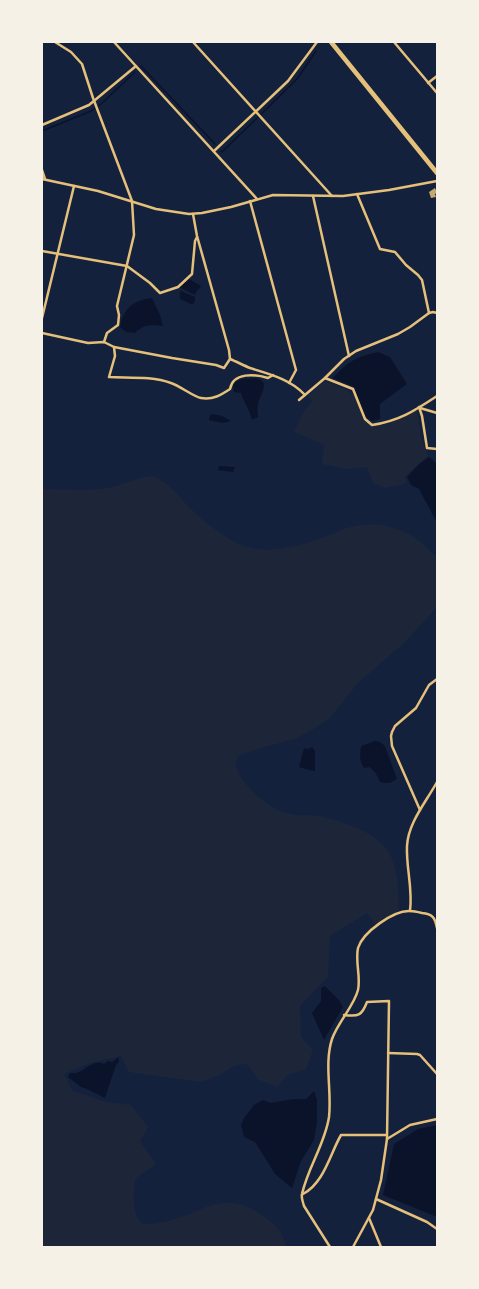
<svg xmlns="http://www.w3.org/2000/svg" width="479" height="1289" font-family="'IBM Plex Sans',sans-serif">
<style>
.green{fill:#1d2539}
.water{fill:#0b132b}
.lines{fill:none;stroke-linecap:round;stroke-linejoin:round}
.stream{stroke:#0b132b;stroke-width:1.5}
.building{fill:#c6a872}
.minor{stroke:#e5c07b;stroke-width:2.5}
.primary{stroke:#e5c07b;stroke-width:4.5}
</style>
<rect width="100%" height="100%" fill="#14213d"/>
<!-- green -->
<g class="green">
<path d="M 325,381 C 334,385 348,388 354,396 C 362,408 359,417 372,426 L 389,424 L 417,409 L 421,437 L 428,456 L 404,477 L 407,482 L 401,485 L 384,488 L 373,483 L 367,467 L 348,469 L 322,464 L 324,445 L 294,432 L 302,415 L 312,401 L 308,396 Z"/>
<path d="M 152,476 C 170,482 181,500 195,513 C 204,522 228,539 239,544 C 270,557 301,545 330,535 C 336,533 341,529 347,528 C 366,522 388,524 406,533 C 418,538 427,548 437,557 L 437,607 L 404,643 L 358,683 L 330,718 L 317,727 L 297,738 L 248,752 L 239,756 C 238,758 237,760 236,762 C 234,776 260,800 271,806 C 276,810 285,813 291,814 C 297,816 305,815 312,815 C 333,818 365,828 380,842 C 399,858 398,888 399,911 L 375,924 L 367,913 L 330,936 L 328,977 L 300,1006 L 301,1037 L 313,1050 L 306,1069 L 288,1075 L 277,1087 L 259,1080 L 247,1064 L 233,1066 L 220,1075 L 201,1082 L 129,1072 L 121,1056 L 90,1063 L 64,1074 L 73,1091 L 106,1102 L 131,1105 L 148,1127 L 140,1141 L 156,1164 L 136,1178 C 133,1191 131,1215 143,1224 C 148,1224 153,1224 158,1223 C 202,1217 221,1184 266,1218 C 276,1225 284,1234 286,1247 L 42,1247 L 42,489 C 61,489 82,491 101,489 C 119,487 134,478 152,476 Z"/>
</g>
<!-- water -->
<g class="water">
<path d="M 189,279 L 201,286 C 199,290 196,291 195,295 L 179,287 Z"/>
<path d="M 181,291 L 195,297 L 195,301 L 193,304 L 191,304 L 180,299 L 180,294 L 179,293 Z"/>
<path d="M 152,298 L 160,315 L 163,326 C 150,325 145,324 135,333 L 126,332 L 120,327 C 123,309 133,300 152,298 Z"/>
<path d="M 378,352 L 390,357 L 407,384 L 380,404 L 380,419 L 372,421 L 365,416 L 354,387 L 333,378 C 348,361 356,357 378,352 Z"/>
<path d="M 255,378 C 272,381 260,394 258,404 C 257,408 258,413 258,417 L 252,420 C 250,410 244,403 241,393 L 234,392 C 230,378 245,379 255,378 Z"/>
<path d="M 213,414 L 222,416 L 231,421 L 223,423 L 209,420 L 210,415 Z"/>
<path d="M 429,457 L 437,464 L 437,521 L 436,521 L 419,489 L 411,485 L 407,477 L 418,465 Z"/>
<path d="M 219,466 L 235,467 L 233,472 L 218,470 Z"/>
<path d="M 375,741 L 380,742 L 385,746 L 397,779 C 391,783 388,784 380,782 L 375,772 L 369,767 L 364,768 C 359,761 360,755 361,746 Z"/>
<path d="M 312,747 L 315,751 L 315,771 L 309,770 L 299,767 L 304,748 L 308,749 Z"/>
<path d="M 325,986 L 339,1000 L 343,1007 L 324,1040 L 312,1013 L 321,1001 L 321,988 Z"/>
<path d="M 119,1057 L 119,1062 L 116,1065 L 105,1098 L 87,1089 L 81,1087 L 68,1077 L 70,1073 C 72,1073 74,1073 76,1073 C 86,1070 93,1059 104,1064 L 108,1061 L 112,1062 Z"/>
<path d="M 314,1091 L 317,1100 L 317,1122 L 314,1140 L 301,1161 L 292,1188 L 275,1174 L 255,1142 L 244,1137 L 241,1125 L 244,1118 L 254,1105 L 263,1100 L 271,1103 L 293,1099 L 306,1099 Z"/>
<path d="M 437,1125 L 437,1217 L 383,1195 L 394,1144 L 418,1129 Z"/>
</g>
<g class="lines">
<!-- stream -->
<g class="stream">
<path d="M 141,66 L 215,144"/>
<path d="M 42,131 L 91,111 L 101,104 L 135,72"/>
<path d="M 221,151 L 222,152 L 291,85 L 297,79 L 316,51"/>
</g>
</g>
<!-- building -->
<path class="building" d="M 435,188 L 437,193 L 435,194 L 436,197 L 431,198 L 429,192 Z"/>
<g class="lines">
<!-- minor -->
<g class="minor">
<path d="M 55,42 L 71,52 L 82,64 L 93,98 L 132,201 L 134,235 L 117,306 L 119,315 L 118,325 L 107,333 L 104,342"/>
<path d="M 114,42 L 257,199"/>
<path d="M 193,42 L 332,196"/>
<path d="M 394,42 L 437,93"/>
<path d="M 428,83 L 437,76"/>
<path d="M 42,125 L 89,105 L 136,66"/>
<path d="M 214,151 L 288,81 L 317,42"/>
<path d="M 42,170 L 45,179"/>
<path d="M 42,179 L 98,191 L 156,209 L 189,214 L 202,213 L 231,207 L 273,195 L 343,196 L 389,190 L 437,181"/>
<path d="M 357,194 L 380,249 L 395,252 L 406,265 L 418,275 L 422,280 L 429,313"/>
<path d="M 313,196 L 349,356"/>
<path d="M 250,201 L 296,370 L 289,383"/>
<path d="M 42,251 L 127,266 L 150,283 L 160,293 L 178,287 L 192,274 L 195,241 L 197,237"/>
<path d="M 42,318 L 74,186"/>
<path d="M 42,333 L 88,343 L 104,342 L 114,347 L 172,358 L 216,365 L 224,368 L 230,359 L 229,350 L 197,236 L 193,214"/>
<path d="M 114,347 L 115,356 L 109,377 C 129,378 152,376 171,383 C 180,386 194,397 201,398 C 213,400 221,395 230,389 C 233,372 255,374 268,378 L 273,375"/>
<path d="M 230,359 C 237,362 243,365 250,368 C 269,374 290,379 304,394"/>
<path d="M 325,378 L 344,359 L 356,351 L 398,334 L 410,327 L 429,313 L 433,312 L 437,313"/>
<path d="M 299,400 L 325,378 L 353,389 L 365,419 L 372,425 C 399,421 414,411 437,396"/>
<path d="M 419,407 L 422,416 L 427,448 L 437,449"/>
<path d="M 420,408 L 437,413"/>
<path d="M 420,810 L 392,746 L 391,736 L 392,732 L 395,726 L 416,708 L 429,685 L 437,679"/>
<path d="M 410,911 C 413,889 406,868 407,846 C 408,823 426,802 437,782"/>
<path d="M 344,1015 C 359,1017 362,1015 367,1002 L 389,1001 L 387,1139 L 381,1180 L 373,1210 L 353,1247"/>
<path d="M 388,1053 L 417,1054 L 420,1055 L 437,1074"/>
<path d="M 387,1139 L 410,1125 L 437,1119"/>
<path d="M 303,1194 C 324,1183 330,1154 341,1135 L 386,1135"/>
<path d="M 376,1199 L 427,1222 L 437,1229"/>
<path d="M 369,1218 L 381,1247"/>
<path d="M 330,1247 L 304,1206 C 303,1202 301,1198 302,1194 C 308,1167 325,1144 329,1117 C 332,1091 324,1064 332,1039 C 338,1022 354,1006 358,990 C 361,977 355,962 358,948 C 363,932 394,910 410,911 C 414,911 418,912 422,913 C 433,914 435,918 437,928"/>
</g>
<!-- primary -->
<path class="primary" d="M 331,42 L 437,173"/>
</g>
<!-- border -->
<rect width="479" height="1289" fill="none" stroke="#f6f1e7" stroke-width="86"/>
</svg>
